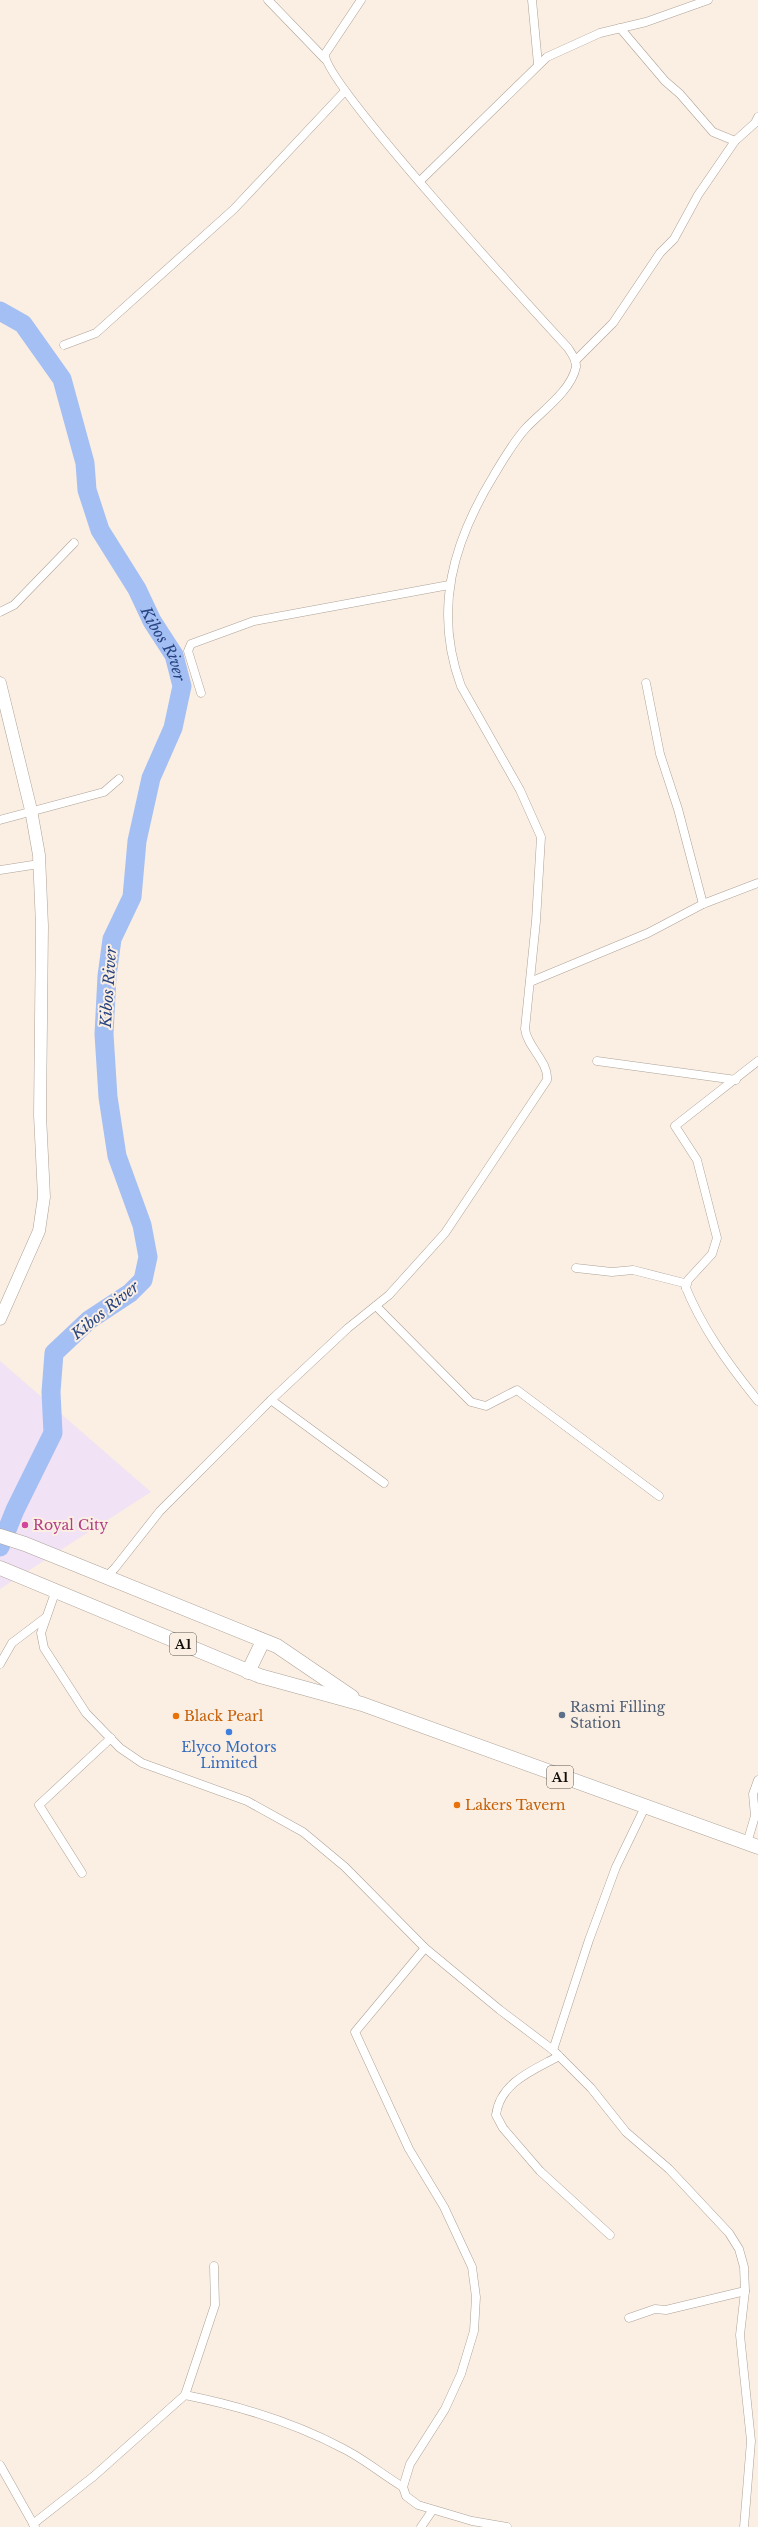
<svg xmlns="http://www.w3.org/2000/svg" width="758" height="2527" font-family="'Libre Baskerville',serif">
<style>
.commercial{fill:#f1e2f5}
.lines{fill:none;stroke-linecap:round;stroke-linejoin:round}
.river{stroke:#a4bff3;stroke-width:19}
.minor-casing{stroke:#ada297;stroke-width:9}
.secondary-casing{stroke:#ada297;stroke-width:13}
.trunk-casing{stroke:#ada297;stroke-width:15}
.minor{stroke:#fff;stroke-width:8}
.secondary{stroke:#fff;stroke-width:12}
.trunk{stroke:#fff;stroke-width:14}
.hotel-dot{fill:#d1479c;stroke:#fbefe3;stroke-width:1.5}
.service-dot{fill:#5c6f8a;stroke:#fbefe3;stroke-width:1.5}
.food-dot{fill:#e8710a;stroke:#fbefe3;stroke-width:1.5}
.shop-dot{fill:#3f7fe0;stroke:#fbefe3;stroke-width:1.5}
.labels{text-anchor:middle;dominant-baseline:central;stroke-width:4;stroke-linejoin:round;paint-order:stroke}
.shield{fill:#fbefe3;stroke:#58524b;stroke-width:1}
.shield-label{font-size:13px;font-weight:bold;fill:#120e0a}
.hotel-label{font-size:14px;fill:#b23c85;stroke:#fbefe3;text-anchor:start}
.service-label{font-size:14px;fill:#4e5e75;stroke:#fbefe3;text-anchor:start}
.food-label{font-size:14px;fill:#c56008;stroke:#fbefe3;text-anchor:start}
.shop-label{font-size:14px;fill:#366cbe;stroke:#fbefe3}
.water-label{font-size:15px;font-style:italic;fill:#274481;stroke:#fbefe3}
</style>
<rect width="100%" height="100%" fill="#fbefe3"/>
<!-- commercial -->
<path class="commercial" d="M 0,1361 L 151,1492 L 0,1589 Z"/>
<g class="lines">
<!-- river -->
<path class="river" id="s1" d="M 0,311 L 23,324 L 62,379 L 85,463 L 87,490 L 100,530 L 137,589 L 152,621 L 174,655 L 182,686 L 173,728 L 151,778 L 137,841 L 132,897 L 112,939 L 107,976 L 104,1034 L 108,1097 L 117,1156 L 142,1225 L 148,1257 L 143,1280 L 130,1293 L 89,1320 L 54,1353 L 51,1392 L 53,1433 L 15,1510 L 0,1547"/>
<!-- minor casing -->
<g class="minor-casing">
<g id="minor">
<path d="M 268,0 L 325,59"/>
<path d="M 532,0 L 538,64"/>
<path d="M 620,28 L 665,81 L 680,94 L 713,132 L 735,141"/>
<path d="M 420,181 L 547,57 L 600,33 L 646,22 L 708,0"/>
<path d="M 64,345 L 96,333 L 234,209 L 345,91"/>
<path d="M 575,361 L 613,323 L 660,253 L 674,239 L 698,195 L 735,141 L 755,123 L 758,117"/>
<path d="M 0,612 L 14,605 L 74,543"/>
<path d="M 646,683 L 660,754 L 678,809 L 703,904"/>
<path d="M 201,693 L 188,651 L 191,644 L 254,621 L 449,585"/>
<path d="M 0,820 L 104,792 L 119,779"/>
<path d="M 0,870 L 39,864"/>
<path d="M 530,982 L 648,933 L 703,904 L 758,883"/>
<path d="M 597,1061 L 736,1080"/>
<path d="M 576,1268 L 612,1272 L 633,1270 L 684,1283 C 701,1327 729,1365 758,1401"/>
<path d="M 686,1288 L 688,1280 L 712,1254 L 717,1238 L 697,1160 L 675,1126 L 758,1061"/>
<path d="M 376,1306 L 471,1402 L 486,1406 L 517,1390 L 659,1496"/>
<path d="M 271,1400 L 384,1483"/>
<path d="M 106,1577 L 115,1568 L 160,1511 L 271,1400 L 348,1328 L 389,1295 L 445,1233 L 547,1080 C 549,1062 527,1047 525,1029 L 536,921 L 541,837 L 520,790 L 461,686 C 433,610 453,542 494,475 C 503,460 514,441 526,428 C 542,411 571,391 576,367 C 577,360 571,353 568,348 C 535,312 323,82 325,54 L 361,0"/>
<path d="M 56,1590 L 41,1633 L 44,1648 L 86,1713 L 120,1748 L 142,1763 L 247,1801 L 303,1832 L 345,1867 L 425,1948 L 500,2010 L 553,2050 L 591,2088 L 626,2132 L 669,2169 L 729,2233 L 739,2249 L 744,2267 L 745,2291 L 740,2335 L 751,2441 L 744,2527"/>
<path d="M 0,1664 L 12,1643 L 45,1618"/>
<path d="M 747,1843 L 755,1816 L 753,1794 L 758,1780"/>
<path d="M 82,1873 L 39,1805 L 111,1738"/>
<path d="M 425,1948 L 355,2032 L 409,2149 L 444,2207 L 472,2267 L 476,2297 L 474,2331 L 461,2374 L 445,2409 L 410,2464 L 403,2487 L 406,2496 L 418,2505 L 472,2521 L 507,2527"/>
<path d="M 553,2050 L 589,1940 L 616,1867 L 645,1807"/>
<path d="M 559,2056 C 534,2070 500,2082 496,2115 L 503,2128 L 540,2171 L 610,2235"/>
<path d="M 629,2318 L 655,2309 L 666,2310 L 745,2291"/>
<path d="M 185,2395 L 215,2305 L 214,2266"/>
<path d="M 0,2465 L 35,2527"/>
<path d="M 33,2524 L 94,2476 L 185,2395 C 240,2406 295,2423 344,2449 C 364,2459 383,2475 403,2487"/>
<path d="M 421,2527 L 432,2511"/>
</g>
</g>
<!-- secondary casing -->
<g class="secondary-casing">
<path id="secondary" d="M 0,683 L 31,810 L 39,855 L 42,926 L 40,1115 L 44,1197 L 39,1231 L 0,1319"/>
</g>
<!-- trunk casing -->
<g class="trunk-casing">
<g id="trunk">
<path d="M 0,1536 L 25,1544 L 277,1646 L 352,1697"/>
<path d="M 0,1568 L 260,1676 L 362,1704 L 758,1847"/>
<path d="M 248,1672 L 263,1641"/>
</g>
</g>
<!-- minor -->
<use href="#minor" class="minor"/>
<!-- secondary -->
<use href="#secondary" class="secondary"/>
<!-- trunk -->
<use href="#trunk" class="trunk"/>
</g>
<!-- markers -->
<circle class="hotel-dot" cx="25" cy="1525" r="4"/>
<circle class="service-dot" cx="562" cy="1715" r="4"/>
<g class="food-dot">
<circle cx="176" cy="1716" r="4"/>
<circle cx="457" cy="1805" r="4"/>
</g>
<circle class="shop-dot" cx="229" cy="1732" r="4"/>
<g class="labels">
<!-- shield labels -->
<g class="shield">
<rect x="170" y="1633" width="26" height="22" rx="3"/>
<rect x="547" y="1766" width="26" height="22" rx="3"/>
</g>
<g class="shield-label">
<text x="183" y="1644">A1</text>
<text x="560" y="1777">A1</text>
</g>
<!-- hotel labels -->
<g class="hotel-label">
<text x="33" y="1525">Royal City</text>
</g>
<!-- service labels -->
<g class="service-label">
<text x="570" y="1707">Rasmi Filling<tspan x="570" dy="16">Station</tspan></text>
</g>
<!-- food labels -->
<g class="food-label">
<text x="184" y="1716">Black Pearl</text>
<text x="465" y="1805">Lakers Tavern</text>
</g>
<!-- shop labels -->
<g class="shop-label">
<text x="229" y="1747">Elyco Motors<tspan x="229" dy="16">Limited</tspan></text>
</g>
<!-- water labels -->
<g class="water-label">
<text stroke="none"><textPath href="#s1" startOffset="381">Kibos River</textPath></text>
<text transform="translate(108 987) rotate(-86)">Kibos River</text>
<text transform="translate(105 1310) rotate(-39)">Kibos River</text>
</g>
</g>
</svg>
